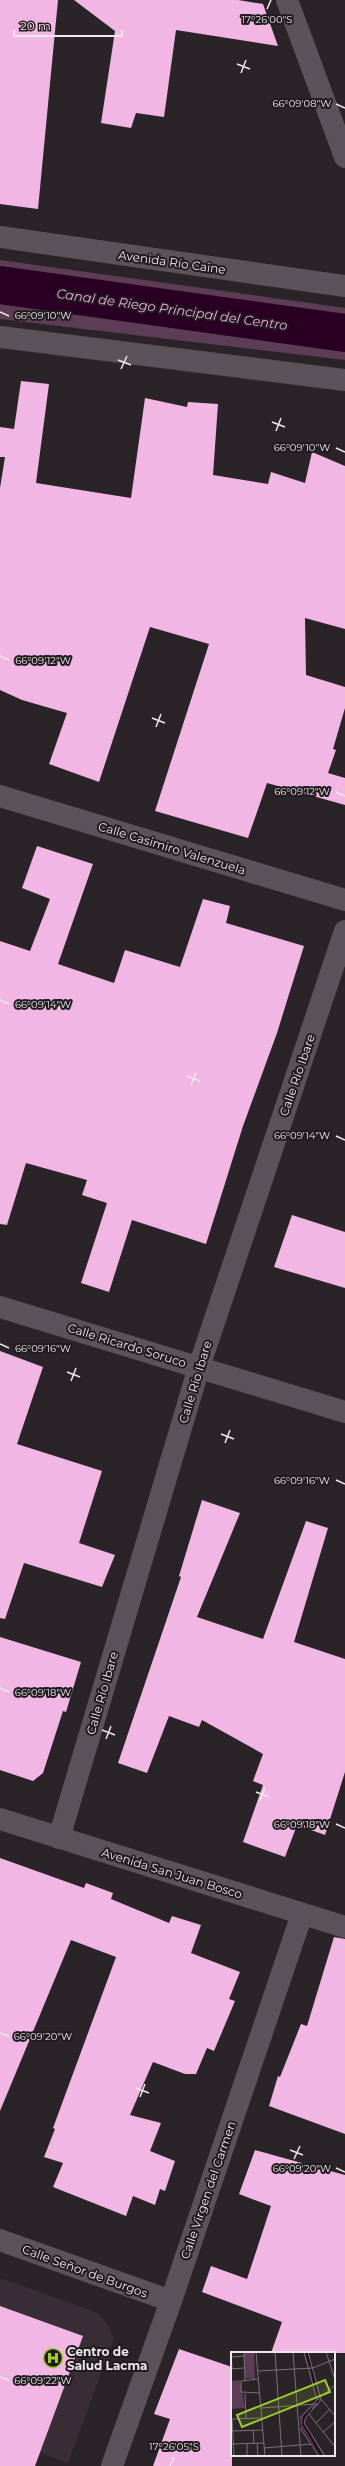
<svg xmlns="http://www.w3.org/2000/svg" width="345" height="2466" font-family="Montserrat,sans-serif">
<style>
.built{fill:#392d36}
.green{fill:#5d3c55}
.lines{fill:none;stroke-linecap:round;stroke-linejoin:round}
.canal{stroke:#290023;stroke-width:38}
.building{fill:#f1b6e3}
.minor{stroke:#5b5359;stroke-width:22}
.ticks{fill:none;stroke:#ede8ec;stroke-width:1.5}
.labels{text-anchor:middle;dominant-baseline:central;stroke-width:4;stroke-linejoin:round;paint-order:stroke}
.street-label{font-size:12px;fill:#ede8ec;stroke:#211b1f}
.poi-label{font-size:12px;font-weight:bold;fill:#ede8ec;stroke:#211b1f;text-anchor:start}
.water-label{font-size:13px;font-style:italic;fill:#f2a4e1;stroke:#211b1f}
.inset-river{fill:none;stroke:#290023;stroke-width:2}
.inset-road{fill:none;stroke:#787277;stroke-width:1}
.view{fill:#9dca2f;fill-opacity:0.15;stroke:#9dca2f;stroke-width:2}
.inset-edge{fill:none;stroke:#ede8ec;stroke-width:2}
.ticks-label{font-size:10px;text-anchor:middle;fill:#ede8ec;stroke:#211b1f;stroke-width:4;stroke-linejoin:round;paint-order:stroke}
</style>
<rect width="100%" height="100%" fill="#2a2429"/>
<!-- built -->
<path class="built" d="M 0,2278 L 98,2313 L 108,2325 L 114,2338 L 68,2463 L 0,2438 Z"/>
<!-- green -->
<path class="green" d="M 0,260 L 345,308 L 345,360 L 0,319 Z"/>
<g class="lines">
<!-- canal -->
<path class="canal" d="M 0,285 L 345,333"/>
</g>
<!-- building -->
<g class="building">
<path d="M 0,0 L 58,0 L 38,209 L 0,204 Z"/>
<path d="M 74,0 L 238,0 L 263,4 L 278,46 L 176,30 L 164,117 L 136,113 L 131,128 L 101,123 L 115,31 Z"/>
<path d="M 21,381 L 49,384 L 36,483 L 131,498 L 145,398 L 187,407 L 188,402 L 218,404 L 213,475 L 268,484 L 271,472 L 305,483 L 312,452 L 345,466 L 345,629 L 305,618 L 306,675 L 345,687 L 345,708 L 333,749 L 336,750 L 328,773 L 345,778 L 345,805 L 267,783 L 248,838 L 155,811 L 209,644 L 150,627 L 99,782 L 49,764 L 67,713 L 22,700 L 0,690 L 0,488 L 5,457 L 0,457 L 0,427 L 14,429 Z"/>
<path d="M 37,846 L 93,864 L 58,964 L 114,983 L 125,950 L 180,967 L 203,899 L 230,906 L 226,923 L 304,946 L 277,1033 L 243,1126 L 206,1244 L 132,1220 L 109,1292 L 81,1283 L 107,1203 L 82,1195 L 87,1180 L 26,1163 L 7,1225 L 0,1224 L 0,941 L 30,951 L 50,899 L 22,888 Z"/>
<path d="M 292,1215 L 345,1232 L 345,1288 L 274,1267 Z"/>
<path d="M 0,1351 L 43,1367 L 17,1444 L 102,1471 L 79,1543 L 115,1555 L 102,1587 L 24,1563 L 5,1619 L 0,1618 Z"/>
<path d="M 202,1500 L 240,1513 L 197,1617 L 263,1639 L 306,1521 L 328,1528 L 294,1642 L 345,1659 L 345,1772 L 325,1835 L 297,1825 L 285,1857 L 243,1842 L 263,1785 L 253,1781 L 263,1754 L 202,1720 L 199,1727 L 169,1716 L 147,1773 L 118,1763 L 181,1577 L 179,1576 Z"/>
<path d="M 0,1637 L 81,1662 L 66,1712 L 63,1711 L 43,1773 L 33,1781 L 0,1770 Z"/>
<path d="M 0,1858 L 84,1888 L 86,1883 L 113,1893 L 111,1899 L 169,1923 L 172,1916 L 201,1925 L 191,1953 L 240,1972 L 229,1999 L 235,2001 L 214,2051 L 207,2048 L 196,2074 L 185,2074 L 153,2062 L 130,2115 L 161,2123 L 150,2151 L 175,2161 L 165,2191 L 160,2189 L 155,2205 L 133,2196 L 126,2216 L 53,2187 L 63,2163 L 44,2157 L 55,2129 L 53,2128 L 116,1957 L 71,1940 L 0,2111 Z"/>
<path d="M 334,1937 L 345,1939 L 345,2134 L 269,2106 L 278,2076 L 280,2077 L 301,2024 L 307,2026 Z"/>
<path d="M 255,2150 L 345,2175 L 345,2353 L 271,2353 L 282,2322 L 202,2292 L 211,2266 L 247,2279 L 271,2206 L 239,2194 Z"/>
<path d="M 0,2306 L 83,2336 L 35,2466 L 0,2466 Z"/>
<path d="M 179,2349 L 232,2367 L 232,2466 L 153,2466 L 170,2419 L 154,2414 Z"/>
</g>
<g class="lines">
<!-- minor -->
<g class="minor">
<path d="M 287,0 L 345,157"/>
<path d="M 0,237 L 345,286"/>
<path d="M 0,337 L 345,380"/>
<path d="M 0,796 L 345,900"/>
<path d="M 0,1307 L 345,1412"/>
<path d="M 0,1819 L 345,1927"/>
<path d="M 59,1838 L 199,1367 L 345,931"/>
<path d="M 0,2240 L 171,2301"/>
<path d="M 112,2466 L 171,2301 L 302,1914"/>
</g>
</g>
<!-- ticks -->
<path class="ticks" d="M 267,9 L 271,0M 237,64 L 250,69M 241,73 L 246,60M 336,104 L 345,108M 0,312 L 9,316M 118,360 L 131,365M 121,369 L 127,356M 272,422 L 285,427M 276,431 L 281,418M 336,448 L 345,452M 0,656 L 9,660M 152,718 L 165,723M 156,727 L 161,714M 336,792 L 345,796M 0,1000 L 9,1004M 187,1076 L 200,1081M 191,1085 L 196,1072M 336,1136 L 345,1140M 0,1344 L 9,1348M 67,1372 L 80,1377M 71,1381 L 76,1368M 221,1434 L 234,1439M 225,1443 L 230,1430M 336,1480 L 345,1484M 0,1688 L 9,1692M 102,1730 L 115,1735M 106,1739 L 111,1726M 256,1792 L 269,1797M 260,1801 L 265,1788M 336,1824 L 345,1828M 0,2033 L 9,2036M 136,2088 L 149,2093M 140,2097 L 145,2084M 290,2150 L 303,2155M 294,2159 L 300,2146M 336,2168 L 345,2172M 0,2377 L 9,2380M 170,2466 L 174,2457"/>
<!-- icons -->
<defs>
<g id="hospital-ring" transform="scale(1)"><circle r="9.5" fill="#211b1f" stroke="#9dca2f" stroke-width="1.5"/><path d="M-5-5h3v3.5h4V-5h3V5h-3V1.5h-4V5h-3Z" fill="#9dca2f"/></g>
</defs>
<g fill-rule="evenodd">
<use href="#hospital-ring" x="53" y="2358"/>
</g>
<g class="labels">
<!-- street labels -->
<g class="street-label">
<text transform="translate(172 262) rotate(8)">Avenida Río Caine</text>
<text transform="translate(172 848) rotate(17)">Calle Casimiro Valenzuela</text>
<text transform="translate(297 1075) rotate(-71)">Calle Río Ibare</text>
<text transform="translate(127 1345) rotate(17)">Calle Ricardo Soruco</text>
<text transform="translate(195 1382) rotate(-73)">Calle Río Ibare</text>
<text transform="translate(102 1693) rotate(-74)">Calle Río Ibare</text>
<text transform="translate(172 1873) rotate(17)">Avenida San Juan Bosco</text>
<text transform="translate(208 2190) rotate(-71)">Calle Virgen del Carmen</text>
<text transform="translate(85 2271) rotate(20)">Calle Señor de Burgos</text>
</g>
<!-- poi labels -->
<g class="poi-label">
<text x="67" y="2351">Centro de<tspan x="67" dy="14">Salud Lacma</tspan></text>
</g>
<!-- water labels -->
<g class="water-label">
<text transform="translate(172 309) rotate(8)">Canal de Riego Principal del Centro</text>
</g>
</g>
<!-- overview -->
<g transform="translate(231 2352)">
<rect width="104" height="104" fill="#2a2429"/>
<path d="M 13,0 L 23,0 L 24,27 L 14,26 ZM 9,28 L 14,56 L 0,57 L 0,29 ZM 89,47 L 88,52 L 73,66 L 72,71 L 93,104 L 90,104 L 70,75 L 69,67 Z" fill="#5d3c55"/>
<path class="inset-river" d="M 75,0 L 80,14M 81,17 L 87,51M 81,57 L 73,65 L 72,72 L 91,104"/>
<path class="inset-road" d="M 0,0 L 1,17M 13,0 L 14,28M 25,0 L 34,104M 44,0 L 51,104M 62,0 L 70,104M 77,0 L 90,48 L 75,65 L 73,71 L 94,104M 95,0 L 104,28M 0,5 L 13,4M 0,17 L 13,16M 27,19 L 82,16 L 104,7M 27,27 L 10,29 L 10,40 L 29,41M 14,42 L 15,67M 90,47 L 104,64M 86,48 L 104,33M 30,56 L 84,52M 78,62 L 104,95M 69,66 L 86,48 L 73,0M 1,67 L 3,104M 1,67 L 31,66M 85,71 L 99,57M 69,76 L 88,104M 22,78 L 23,91M 0,79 L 31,78M 92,80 L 104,70M 16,91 L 16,104M 26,91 L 27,104M 0,92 L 33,91M 33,96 L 80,92"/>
<path class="view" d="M 94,28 L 99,40 L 11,75 L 6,63 Z"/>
<rect width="104" height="104" class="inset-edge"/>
</g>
<g class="ticks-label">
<text x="267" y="23">17°26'00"S</text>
<text x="302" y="107">66°09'08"W</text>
<text x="43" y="319">66°09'10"W</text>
<text x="302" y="451">66°09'10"W</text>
<text x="43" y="664">66°09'12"W</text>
<text x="302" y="795">66°09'12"W</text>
<text x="43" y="1008">66°09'14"W</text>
<text x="302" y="1139">66°09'14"W</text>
<text x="43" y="1352">66°09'16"W</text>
<text x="302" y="1484">66°09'16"W</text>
<text x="43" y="1696">66°09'18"W</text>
<text x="302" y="1828">66°09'18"W</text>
<text x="43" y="2040">66°09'20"W</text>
<text x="302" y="2172">66°09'20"W</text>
<text x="43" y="2384">66°09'22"W</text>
<text x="174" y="2450">17°26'05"S</text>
</g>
<!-- scale -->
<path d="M14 30v6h108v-6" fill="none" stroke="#ede8ec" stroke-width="2"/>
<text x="20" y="30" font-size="12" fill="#ede8ec" stroke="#211b1f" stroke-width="3" paint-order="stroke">20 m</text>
</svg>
